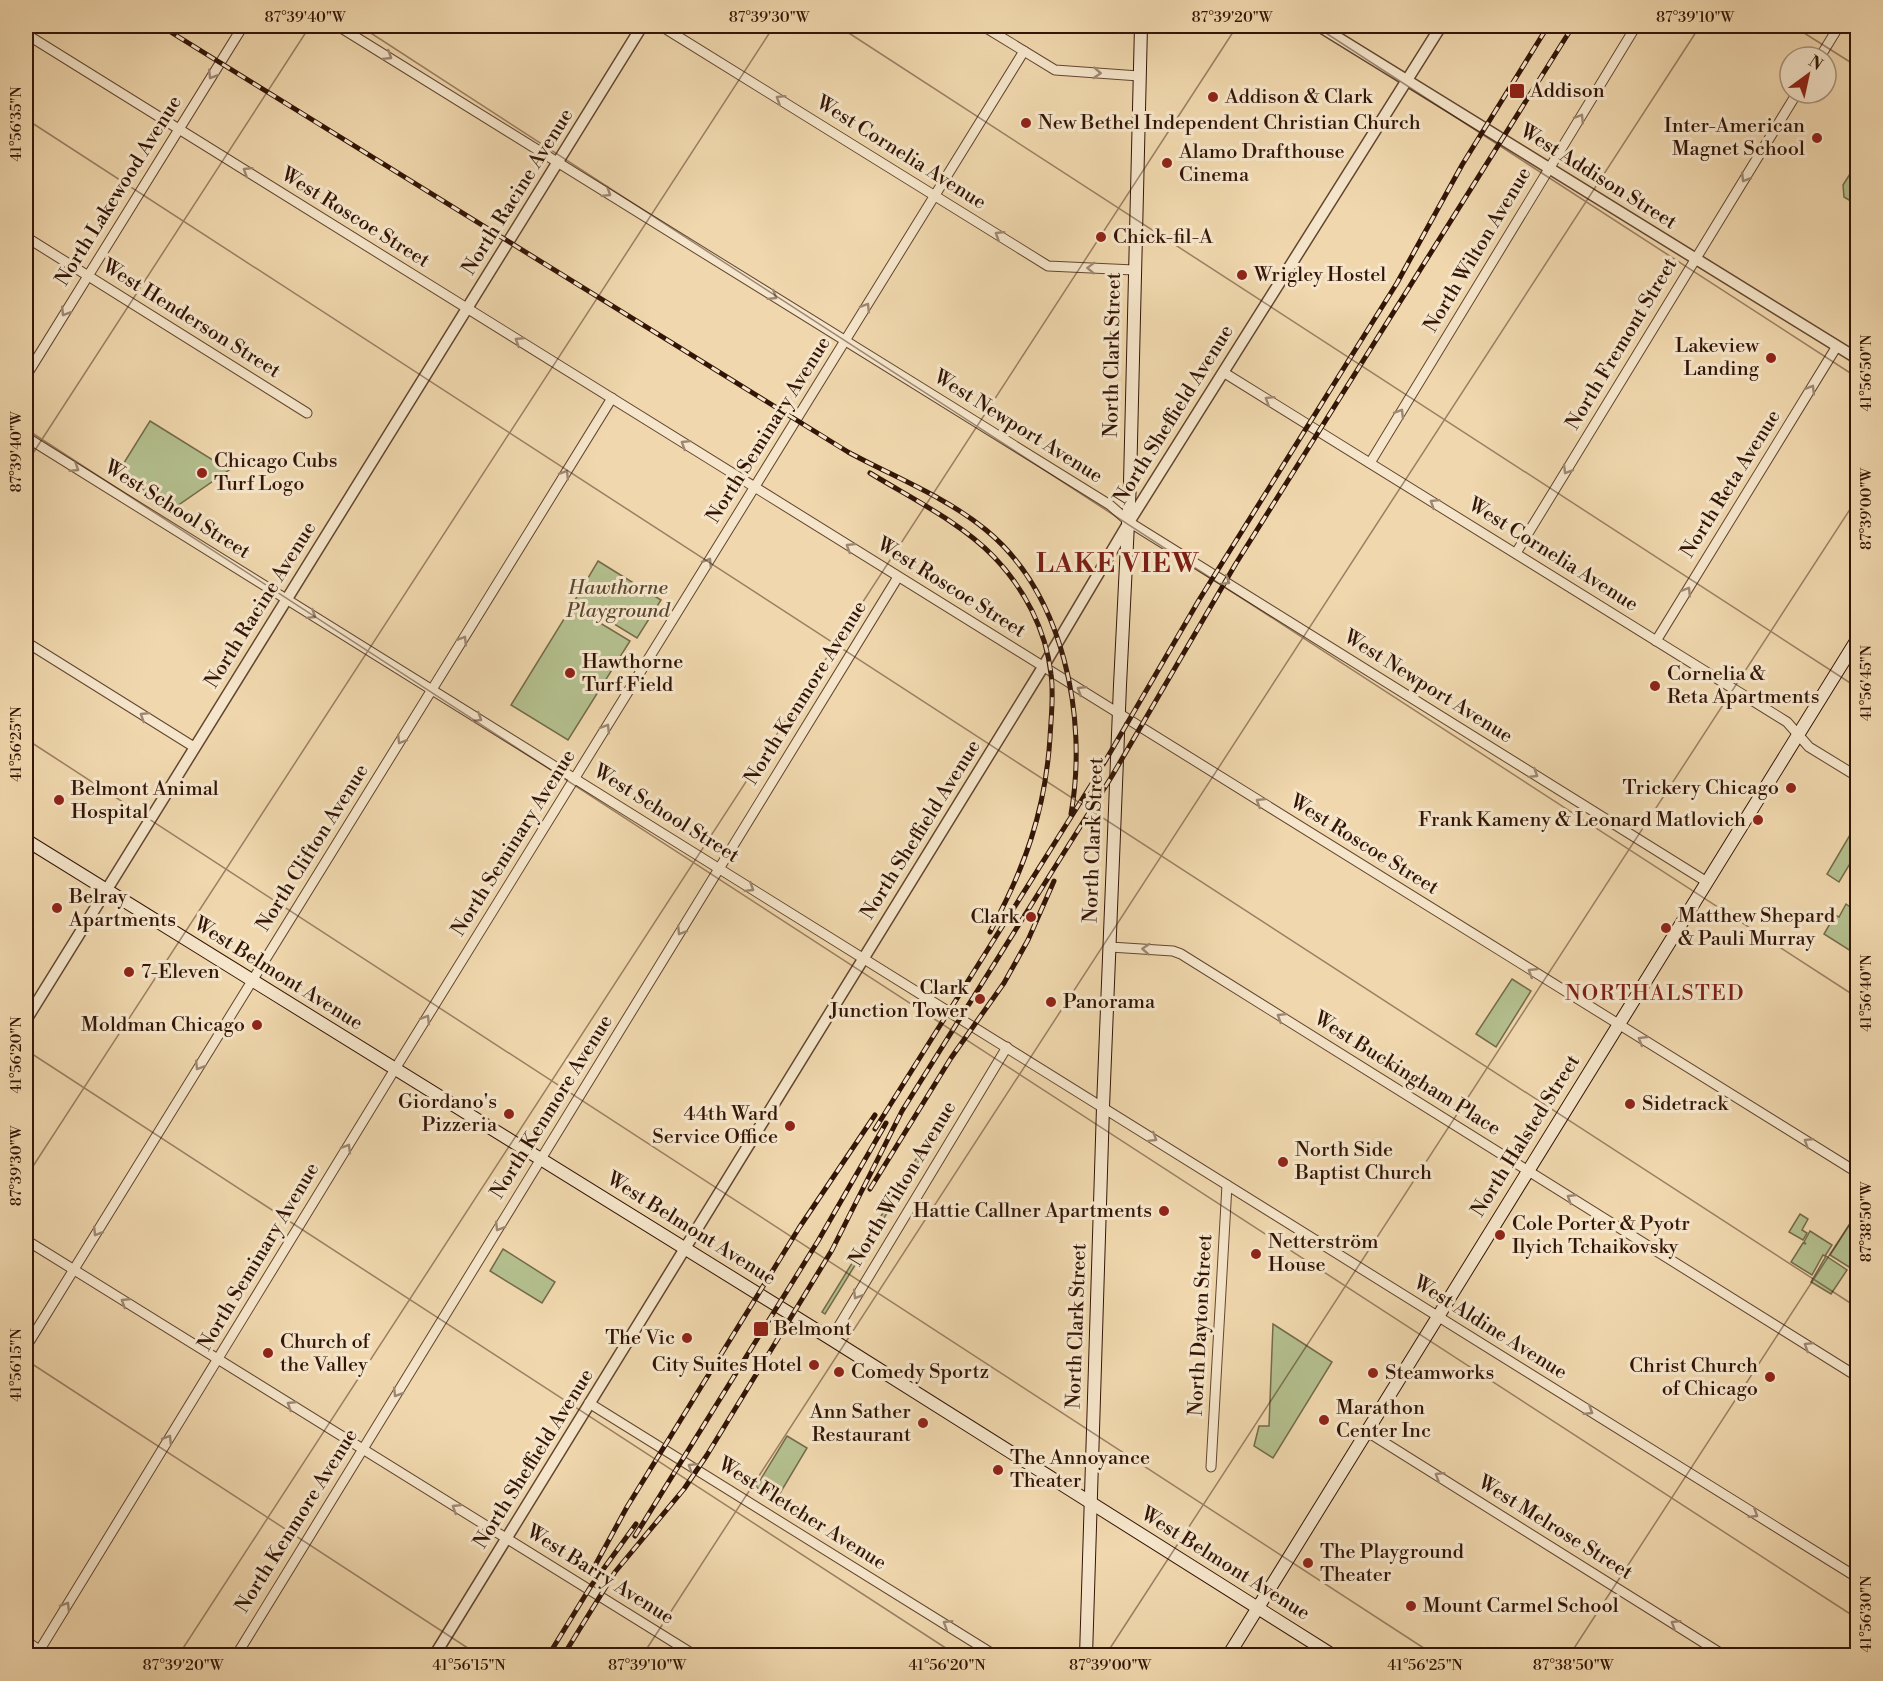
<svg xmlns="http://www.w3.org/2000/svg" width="1883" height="1681" font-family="'Libre Bodoni',serif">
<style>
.green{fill:#b4bf8e;stroke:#746a4a;stroke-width:1.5}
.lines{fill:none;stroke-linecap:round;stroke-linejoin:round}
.minor-casing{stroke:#624630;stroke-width:11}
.tertiary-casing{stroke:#624630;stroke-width:13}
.secondary-casing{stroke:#331507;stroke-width:14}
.minor{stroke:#f5e5ca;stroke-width:9}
.tertiary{stroke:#f5e5ca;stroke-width:10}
.secondary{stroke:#f5e5ca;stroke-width:12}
.rail-casing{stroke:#331507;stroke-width:5}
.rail{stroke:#f5e5ca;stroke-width:3;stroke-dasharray:9;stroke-linecap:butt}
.oneway{stroke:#9e8772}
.ticks{fill:none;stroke:#331507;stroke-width:1.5;stroke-opacity:0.45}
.poi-dot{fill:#8f2418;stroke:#f5e5ca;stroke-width:2}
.labels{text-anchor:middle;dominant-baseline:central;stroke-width:6;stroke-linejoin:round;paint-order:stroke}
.poi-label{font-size:20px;fill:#331507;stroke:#f5e5ca;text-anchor:start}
.street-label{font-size:20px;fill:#331507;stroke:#f5e5ca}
.park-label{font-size:20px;font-style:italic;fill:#5a4830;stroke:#f5e5ca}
.neighbourhood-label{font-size:21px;letter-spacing:1.5px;fill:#7a1f14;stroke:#f5e5ca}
.district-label{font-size:26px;font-weight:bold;letter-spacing:1.5px;fill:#7a1f14;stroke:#f5e5ca}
.neatline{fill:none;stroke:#331507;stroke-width:2}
.ticks-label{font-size:15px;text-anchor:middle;fill:#331507}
</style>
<rect width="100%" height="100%" fill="#f0d7ad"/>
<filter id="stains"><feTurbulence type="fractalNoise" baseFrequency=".00333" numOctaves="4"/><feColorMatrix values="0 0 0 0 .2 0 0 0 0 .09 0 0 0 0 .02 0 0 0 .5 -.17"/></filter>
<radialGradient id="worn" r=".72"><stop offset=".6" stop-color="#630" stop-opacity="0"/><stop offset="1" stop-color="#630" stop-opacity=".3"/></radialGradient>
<!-- green -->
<g class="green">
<path d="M 1857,172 L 1858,172 L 1857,205 L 1844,197 L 1843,185 L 1850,174 Z"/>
<path d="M 150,421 L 229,470 L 174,508 L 117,474 Z"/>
<path d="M 598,561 L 661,600 L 637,638 L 575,600 Z"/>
<path d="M 572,606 L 630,641 L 568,740 L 511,705 Z"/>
<path d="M 1857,823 L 1857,852 L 1839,882 L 1827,874 Z"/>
<path d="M 1846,904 L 1857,912 L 1857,928 L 1856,932 L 1857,933 L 1857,955 L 1824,934 L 1835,915 L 1839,917 Z"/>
<path d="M 1512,979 L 1531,991 L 1496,1047 L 1476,1034 Z"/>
<path d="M 929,1138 L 932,1140 L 825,1314 L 822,1312 Z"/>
<path d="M 1857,1213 L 1857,1254 L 1849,1267 L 1830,1255 Z"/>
<path d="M 1800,1214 L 1808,1219 L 1802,1230 L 1807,1233 L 1803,1240 L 1789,1232 Z"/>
<path d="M 1810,1231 L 1832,1245 L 1825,1256 L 1823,1255 L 1812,1275 L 1791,1262 L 1803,1243 L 1806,1244 L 1804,1242 Z"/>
<path d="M 503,1249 L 555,1282 L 542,1303 L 490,1271 Z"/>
<path d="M 1826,1256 L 1847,1270 L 1831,1294 L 1811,1282 Z"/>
<path d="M 1273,1324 L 1332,1362 L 1273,1458 L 1254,1446 L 1259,1426 L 1269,1426 Z"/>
<path d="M 787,1436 L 807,1448 L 776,1500 L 756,1487 Z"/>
</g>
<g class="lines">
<!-- minor casing -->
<g class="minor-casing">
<g id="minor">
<path d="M 338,26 L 1110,505 L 1129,522 L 1707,882"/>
<path d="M 661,26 L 1048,266 L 1134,270"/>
<path d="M 983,26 L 1055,70 L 1139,76"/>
<path d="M 26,34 L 1858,1173"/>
<path d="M 1820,57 L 1839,26"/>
<path d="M 26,237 L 307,413"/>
<path d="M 1223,372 L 1787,722 L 1809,747 L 1858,777"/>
<path d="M 26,376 L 243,26"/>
<path d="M 26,437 L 1858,1578"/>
<path d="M 1370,463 L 1636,26"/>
<path d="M 1516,553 L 1797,93"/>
<path d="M 1656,641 L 1837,346"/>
<path d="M 26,642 L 194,747"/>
<path d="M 1110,947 L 1173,951 L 1181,954 L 1858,1377"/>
<path d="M 26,1240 L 696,1656"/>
<path d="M 831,1339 L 1007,1047"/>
<path d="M 26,1347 L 612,398"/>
<path d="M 589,1403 L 996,1656"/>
<path d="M 1366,1431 L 1725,1656"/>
<path d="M 1211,1467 L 1227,1185"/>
<path d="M 26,1641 L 48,1656"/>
<path d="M 36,1656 L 395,1069 L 1024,51"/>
<path d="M 236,1656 L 898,577"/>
</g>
</g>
<!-- tertiary casing -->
<g class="tertiary-casing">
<g id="tertiary">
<path d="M 1319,26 L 1858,359"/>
<path d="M 26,1020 L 642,26"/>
<path d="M 434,1656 L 1043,667 L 1129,522 L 1441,26"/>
</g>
</g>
<!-- secondary casing -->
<g class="secondary-casing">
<g id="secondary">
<path d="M 26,840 L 831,1339 L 1334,1656"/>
<path d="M 1086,1656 L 1103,1107 L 1120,685 L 1130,483 L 1141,26"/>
<path d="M 1228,1656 L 1858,638"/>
</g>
</g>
<!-- minor -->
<use href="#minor" class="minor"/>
<!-- tertiary -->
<use href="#tertiary" class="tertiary"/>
<!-- secondary -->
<use href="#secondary" class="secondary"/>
<!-- rail casing -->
<g class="rail-casing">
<g id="rail">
<path d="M 161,26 L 848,452 C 894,477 946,497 986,530 C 1064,594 1088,718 1071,814"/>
<path d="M 870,473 C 909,497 962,523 994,557 C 1024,588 1046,630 1051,674 C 1054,695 1051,717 1050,738 C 1045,812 1025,867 990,932"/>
<path d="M 875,1129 L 1093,782 L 1199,600 L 1397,283 L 1462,165 L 1548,26"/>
<path d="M 870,1189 L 951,1058 L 1004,983 L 1028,940 L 1054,881"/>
<path d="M 635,1536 L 818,1241 L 886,1123"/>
<path d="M 592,1571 L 627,1507 L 799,1228 L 875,1115"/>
<path d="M 548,1656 L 591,1586 L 636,1524"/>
<path d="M 563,1656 L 615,1572 L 684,1489 L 707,1455 L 832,1250 L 902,1111 L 1112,776 L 1235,565 L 1573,26"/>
</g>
</g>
<!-- rail -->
<use href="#rail" class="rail"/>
</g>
<!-- one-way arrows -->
<defs><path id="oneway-chevron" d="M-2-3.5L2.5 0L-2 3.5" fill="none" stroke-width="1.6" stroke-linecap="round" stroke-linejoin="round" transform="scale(1.5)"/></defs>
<g class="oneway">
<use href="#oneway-chevron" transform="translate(388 56) rotate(32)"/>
<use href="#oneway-chevron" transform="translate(1097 73) rotate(4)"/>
<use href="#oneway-chevron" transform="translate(212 75) rotate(122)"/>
<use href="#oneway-chevron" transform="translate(780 99) rotate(-148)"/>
<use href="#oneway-chevron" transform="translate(1580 118) rotate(-58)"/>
<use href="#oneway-chevron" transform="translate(247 171) rotate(-148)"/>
<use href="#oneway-chevron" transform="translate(1745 178) rotate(122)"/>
<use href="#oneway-chevron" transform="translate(607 193) rotate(32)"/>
<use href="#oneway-chevron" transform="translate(999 235) rotate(-148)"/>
<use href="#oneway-chevron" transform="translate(1091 268) rotate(-178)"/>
<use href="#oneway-chevron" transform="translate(773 296) rotate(32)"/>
<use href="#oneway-chevron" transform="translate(866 307) rotate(-58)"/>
<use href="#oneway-chevron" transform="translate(65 312) rotate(122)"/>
<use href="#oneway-chevron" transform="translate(519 341) rotate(-148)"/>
<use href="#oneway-chevron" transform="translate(1811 389) rotate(-58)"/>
<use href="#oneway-chevron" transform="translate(1269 400) rotate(-148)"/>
<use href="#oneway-chevron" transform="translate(1400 413) rotate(-59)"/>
<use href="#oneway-chevron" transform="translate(685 444) rotate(-148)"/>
<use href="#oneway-chevron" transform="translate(75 468) rotate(32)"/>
<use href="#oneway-chevron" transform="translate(1567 470) rotate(121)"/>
<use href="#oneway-chevron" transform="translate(565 474) rotate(-58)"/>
<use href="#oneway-chevron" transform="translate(1434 503) rotate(-148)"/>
<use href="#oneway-chevron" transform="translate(850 547) rotate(-148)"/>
<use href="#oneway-chevron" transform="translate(708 562) rotate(-58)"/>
<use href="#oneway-chevron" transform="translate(1226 581) rotate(32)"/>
<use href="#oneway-chevron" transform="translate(1687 591) rotate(-58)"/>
<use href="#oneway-chevron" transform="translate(312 615) rotate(32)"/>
<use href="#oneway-chevron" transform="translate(463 640) rotate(-58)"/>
<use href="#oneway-chevron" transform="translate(1081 690) rotate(-148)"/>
<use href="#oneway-chevron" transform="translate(144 716) rotate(-148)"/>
<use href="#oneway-chevron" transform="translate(478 718) rotate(32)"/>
<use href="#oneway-chevron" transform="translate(606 728) rotate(-58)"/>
<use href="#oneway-chevron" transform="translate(401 740) rotate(122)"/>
<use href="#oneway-chevron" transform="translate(1534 774) rotate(32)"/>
<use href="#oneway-chevron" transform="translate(1260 802) rotate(-148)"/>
<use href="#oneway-chevron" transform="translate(750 888) rotate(32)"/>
<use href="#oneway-chevron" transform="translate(681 931) rotate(122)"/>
<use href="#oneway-chevron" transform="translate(1146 949) rotate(-176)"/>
<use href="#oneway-chevron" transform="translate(1532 972) rotate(-148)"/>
<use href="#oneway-chevron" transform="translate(1281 1017) rotate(-148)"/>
<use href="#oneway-chevron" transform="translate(426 1019) rotate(-58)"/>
<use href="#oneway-chevron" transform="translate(1642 1040) rotate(-149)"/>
<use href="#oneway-chevron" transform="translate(199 1066) rotate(122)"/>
<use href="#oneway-chevron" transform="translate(1153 1138) rotate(32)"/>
<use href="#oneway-chevron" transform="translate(1808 1142) rotate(-148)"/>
<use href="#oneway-chevron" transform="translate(347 1148) rotate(-59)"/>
<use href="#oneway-chevron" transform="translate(1571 1198) rotate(-148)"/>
<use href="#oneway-chevron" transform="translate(499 1227) rotate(122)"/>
<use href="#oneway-chevron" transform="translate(97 1232) rotate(122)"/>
<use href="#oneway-chevron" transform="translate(857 1295) rotate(121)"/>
<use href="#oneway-chevron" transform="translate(125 1302) rotate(-148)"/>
<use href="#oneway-chevron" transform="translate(1808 1346) rotate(-148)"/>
<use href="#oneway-chevron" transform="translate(397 1393) rotate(122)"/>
<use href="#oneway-chevron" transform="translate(291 1405) rotate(-148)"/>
<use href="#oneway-chevron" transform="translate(1589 1411) rotate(32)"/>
<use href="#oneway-chevron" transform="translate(168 1439) rotate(-58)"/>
<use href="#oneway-chevron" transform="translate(692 1467) rotate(-148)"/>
<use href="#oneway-chevron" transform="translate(1439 1476) rotate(-148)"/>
<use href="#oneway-chevron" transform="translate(456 1508) rotate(-148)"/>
<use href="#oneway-chevron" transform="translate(1754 1514) rotate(32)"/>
<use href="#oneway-chevron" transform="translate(66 1606) rotate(-58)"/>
<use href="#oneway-chevron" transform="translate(947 1624) rotate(-148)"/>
<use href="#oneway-chevron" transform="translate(1675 1624) rotate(-148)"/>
</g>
<!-- ticks -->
<path class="ticks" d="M 360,26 L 1858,998M 838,26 L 1858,688M 1315,26 L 1858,378M 1793,26 L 1858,67M 26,119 L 1858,1308M 26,429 L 1858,1619M 26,464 L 310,26M 26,739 L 1436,1656M 26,1050 L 958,1656M 26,1177 L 774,26M 26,1360 L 480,1656M 178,1656 L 1237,26M 642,1656 L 1700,26M 1105,1656 L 1858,497M 1569,1656 L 1858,1211"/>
<!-- markers -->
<g class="poi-dot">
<rect x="1509" y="83" width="16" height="16" rx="3"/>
<circle cx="1213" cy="97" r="6"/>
<circle cx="1026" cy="123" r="6"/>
<circle cx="1817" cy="138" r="6"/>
<circle cx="1167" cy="163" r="6"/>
<circle cx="1101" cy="237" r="6"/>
<circle cx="1242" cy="275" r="6"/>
<circle cx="1771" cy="358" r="6"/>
<circle cx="202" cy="473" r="6"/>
<circle cx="570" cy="673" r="6"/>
<circle cx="1655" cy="686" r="6"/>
<circle cx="1791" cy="788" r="6"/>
<circle cx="59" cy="800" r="6"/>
<circle cx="1758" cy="820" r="6"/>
<circle cx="57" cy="908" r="6"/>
<circle cx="1031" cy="917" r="6"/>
<circle cx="1666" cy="928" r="6"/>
<circle cx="129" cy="972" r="6"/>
<circle cx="980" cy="999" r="6"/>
<circle cx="1051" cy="1002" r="6"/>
<circle cx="257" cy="1025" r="6"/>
<circle cx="1630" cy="1104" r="6"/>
<circle cx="509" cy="1114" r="6"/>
<circle cx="790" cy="1126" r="6"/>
<circle cx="1283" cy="1162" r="6"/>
<circle cx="1164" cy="1211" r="6"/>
<circle cx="1500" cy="1235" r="6"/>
<circle cx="1256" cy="1254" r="6"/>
<rect x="753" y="1321" width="16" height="16" rx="3"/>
<circle cx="687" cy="1338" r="6"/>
<circle cx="268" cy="1353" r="6"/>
<circle cx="814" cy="1365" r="6"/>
<circle cx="839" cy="1372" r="6"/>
<circle cx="1373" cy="1373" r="6"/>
<circle cx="1770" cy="1377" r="6"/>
<circle cx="1324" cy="1420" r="6"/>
<circle cx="923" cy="1423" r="6"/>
<circle cx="998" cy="1470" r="6"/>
<circle cx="1308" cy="1563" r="6"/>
<circle cx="1411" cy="1606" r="6"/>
</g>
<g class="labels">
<!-- poi labels -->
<g class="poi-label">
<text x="1530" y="91">Addison</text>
<text x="1225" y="97">Addison &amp; Clark</text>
<text x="1038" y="123">New Bethel Independent Christian Church</text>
<text x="1805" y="126" text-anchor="end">Inter-American<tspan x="1805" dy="23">Magnet School</tspan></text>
<text x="1179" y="152">Alamo Drafthouse<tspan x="1179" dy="23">Cinema</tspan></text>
<text x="1113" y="237">Chick-fil-A</text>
<text x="1254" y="275">Wrigley Hostel</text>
<text x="1759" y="346" text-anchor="end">Lakeview<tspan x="1759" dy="23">Landing</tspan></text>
<text x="214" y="461">Chicago Cubs<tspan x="214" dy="23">Turf Logo</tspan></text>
<text x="582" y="662">Hawthorne<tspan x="582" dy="23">Turf Field</tspan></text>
<text x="1667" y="674">Cornelia &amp;<tspan x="1667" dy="23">Reta Apartments</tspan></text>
<text x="1779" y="788" text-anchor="end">Trickery Chicago</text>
<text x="71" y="789">Belmont Animal<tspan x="71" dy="23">Hospital</tspan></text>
<text x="1746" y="820" text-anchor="end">Frank Kameny &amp; Leonard Matlovich</text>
<text x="69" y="897">Belray<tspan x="69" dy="23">Apartments</tspan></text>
<text x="1678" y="916">Matthew Shepard<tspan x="1678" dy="23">&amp; Pauli Murray</tspan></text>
<text x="1019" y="917" text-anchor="end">Clark</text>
<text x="141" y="972">7-Eleven</text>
<text x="968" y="988" text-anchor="end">Clark<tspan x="968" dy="23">Junction Tower</tspan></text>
<text x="1063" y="1002">Panorama</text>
<text x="245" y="1025" text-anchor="end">Moldman Chicago</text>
<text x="497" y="1102" text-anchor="end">Giordano's<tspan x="497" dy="23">Pizzeria</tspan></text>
<text x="1642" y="1104">Sidetrack</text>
<text x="778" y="1114" text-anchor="end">44th Ward<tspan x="778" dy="23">Service Office</tspan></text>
<text x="1295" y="1150">North Side<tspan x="1295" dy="23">Baptist Church</tspan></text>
<text x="1152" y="1211" text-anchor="end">Hattie Callner Apartments</text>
<text x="1512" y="1224">Cole Porter &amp; Pyotr<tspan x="1512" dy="23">Ilyich Tchaikovsky</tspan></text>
<text x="1268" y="1242">Netterström<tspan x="1268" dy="23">House</tspan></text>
<text x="774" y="1329">Belmont</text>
<text x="675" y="1338" text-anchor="end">The Vic</text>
<text x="280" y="1342">Church of<tspan x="280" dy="23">the Valley</tspan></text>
<text x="802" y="1365" text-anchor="end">City Suites Hotel</text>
<text x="1758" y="1366" text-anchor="end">Christ Church<tspan x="1758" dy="23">of Chicago</tspan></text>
<text x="851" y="1372">Comedy Sportz</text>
<text x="1385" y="1373">Steamworks</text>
<text x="1336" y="1408">Marathon<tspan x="1336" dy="23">Center Inc</tspan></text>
<text x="911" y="1412" text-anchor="end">Ann Sather<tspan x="911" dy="23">Restaurant</tspan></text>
<text x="1010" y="1458">The Annoyance<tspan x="1010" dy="23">Theater</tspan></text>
<text x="1320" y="1552">The Playground<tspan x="1320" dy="23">Theater</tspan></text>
<text x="1423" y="1606">Mount Carmel School</text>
</g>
<!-- street labels -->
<g class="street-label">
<text transform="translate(901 153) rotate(32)">West Cornelia Avenue</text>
<text transform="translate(1598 177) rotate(32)">West Addison Street</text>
<text transform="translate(119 191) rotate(-58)">North Lakewood Avenue</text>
<text transform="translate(518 192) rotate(-58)">North Racine Avenue</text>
<text transform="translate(355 218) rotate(32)">West Roscoe Street</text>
<text transform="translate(1478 250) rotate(-59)">North Wilton Avenue</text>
<text transform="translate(191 319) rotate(32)">West Henderson Street</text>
<text transform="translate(1622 344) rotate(-59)">North Fremont Street</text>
<text transform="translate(1113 355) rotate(-89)">North Clark Street</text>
<text transform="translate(1174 415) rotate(-58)">North Sheffield Avenue</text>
<text transform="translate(1018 427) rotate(32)">West Newport Avenue</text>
<text transform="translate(769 430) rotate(-58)">North Seminary Avenue</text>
<text transform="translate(1731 484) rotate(-58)">North Reta Avenue</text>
<text transform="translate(177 510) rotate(32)">West School Street</text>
<text transform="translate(1553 555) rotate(32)">West Cornelia Avenue</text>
<text transform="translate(951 588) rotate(32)">West Roscoe Street</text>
<text transform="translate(261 605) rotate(-58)">North Racine Avenue</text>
<text transform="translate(1428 687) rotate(32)">West Newport Avenue</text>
<text transform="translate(806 693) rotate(-58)">North Kenmore Avenue</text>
<text transform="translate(666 814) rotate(32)">West School Street</text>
<text transform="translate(921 830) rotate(-58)">North Sheffield Avenue</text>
<text transform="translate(1094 840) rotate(-88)">North Clark Street</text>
<text transform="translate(514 843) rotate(-58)">North Seminary Avenue</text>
<text transform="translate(1364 845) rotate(32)">West Roscoe Street</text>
<text transform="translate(313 848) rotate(-58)">North Clifton Avenue</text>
<text transform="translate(278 974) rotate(32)">West Belmont Avenue</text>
<text transform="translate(1407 1074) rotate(32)">West Buckingham Place</text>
<text transform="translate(552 1107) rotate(-58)">North Kenmore Avenue</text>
<text transform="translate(1526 1136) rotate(-58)">North Halsted Street</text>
<text transform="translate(903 1184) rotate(-59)">North Wilton Avenue</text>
<text transform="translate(691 1229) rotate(32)">West Belmont Avenue</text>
<text transform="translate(259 1257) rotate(-59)">North Seminary Avenue</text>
<text transform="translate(1201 1325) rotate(-87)">North Dayton Street</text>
<text transform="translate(1077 1326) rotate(-88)">North Clark Street</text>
<text transform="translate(1490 1328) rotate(32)">West Aldine Avenue</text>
<text transform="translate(534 1459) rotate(-58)">North Sheffield Avenue</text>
<text transform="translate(802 1514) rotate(32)">West Fletcher Avenue</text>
<text transform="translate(297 1521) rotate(-58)">North Kenmore Avenue</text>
<text transform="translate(1555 1528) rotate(32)">West Melrose Street</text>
<text transform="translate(1225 1564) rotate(32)">West Belmont Avenue</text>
<text transform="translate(600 1575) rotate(32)">West Barry Avenue</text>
</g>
<!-- park labels -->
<g class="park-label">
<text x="618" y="588">Hawthorne<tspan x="618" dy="23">Playground</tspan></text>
</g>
<!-- neighbourhood labels -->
<g class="neighbourhood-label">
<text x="1655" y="994">NORTHALSTED</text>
</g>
<!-- district labels -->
<g class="district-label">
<text x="1118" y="564">LAKE VIEW</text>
</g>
</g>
<!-- margin -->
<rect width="1883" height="1681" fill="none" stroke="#f0d7ad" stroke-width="66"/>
<!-- north arrow -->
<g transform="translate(1808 75) rotate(33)"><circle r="28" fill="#f5e5ca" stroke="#a7927c" stroke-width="1.5"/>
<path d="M0-4.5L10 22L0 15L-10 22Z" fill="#8f2418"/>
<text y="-9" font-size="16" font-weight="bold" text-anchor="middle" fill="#331507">N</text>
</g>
<rect x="33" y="33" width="1817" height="1615" class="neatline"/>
<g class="ticks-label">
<text x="305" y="22">87°39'40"W</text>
<text x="769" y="22">87°39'30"W</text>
<text x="1232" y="22">87°39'20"W</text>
<text x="1695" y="22">87°39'10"W</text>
<text transform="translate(16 124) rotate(-90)" y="5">41°56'35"N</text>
<text transform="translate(1866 373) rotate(-90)" y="5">41°56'50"N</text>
<text transform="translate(16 452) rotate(-90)" y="5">87°39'40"W</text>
<text transform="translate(1866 509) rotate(-90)" y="5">87°39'00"W</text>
<text transform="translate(1866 683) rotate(-90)" y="5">41°56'45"N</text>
<text transform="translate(16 744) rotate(-90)" y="5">41°56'25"N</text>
<text transform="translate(1866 993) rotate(-90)" y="5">41°56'40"N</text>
<text transform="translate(16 1055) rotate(-90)" y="5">41°56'20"N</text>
<text transform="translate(16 1166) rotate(-90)" y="5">87°39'30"W</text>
<text transform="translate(1866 1222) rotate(-90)" y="5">87°38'50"W</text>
<text transform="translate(16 1365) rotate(-90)" y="5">41°56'15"N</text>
<text transform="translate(1866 1614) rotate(-90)" y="5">41°56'30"N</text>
<text x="183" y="1670">87°39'20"W</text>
<text x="469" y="1670">41°56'15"N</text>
<text x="647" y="1670">87°39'10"W</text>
<text x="947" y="1670">41°56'20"N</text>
<text x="1110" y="1670">87°39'00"W</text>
<text x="1425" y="1670">41°56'25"N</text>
<text x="1573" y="1670">87°38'50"W</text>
</g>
<rect width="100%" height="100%" filter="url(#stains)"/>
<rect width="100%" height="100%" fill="url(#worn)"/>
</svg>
